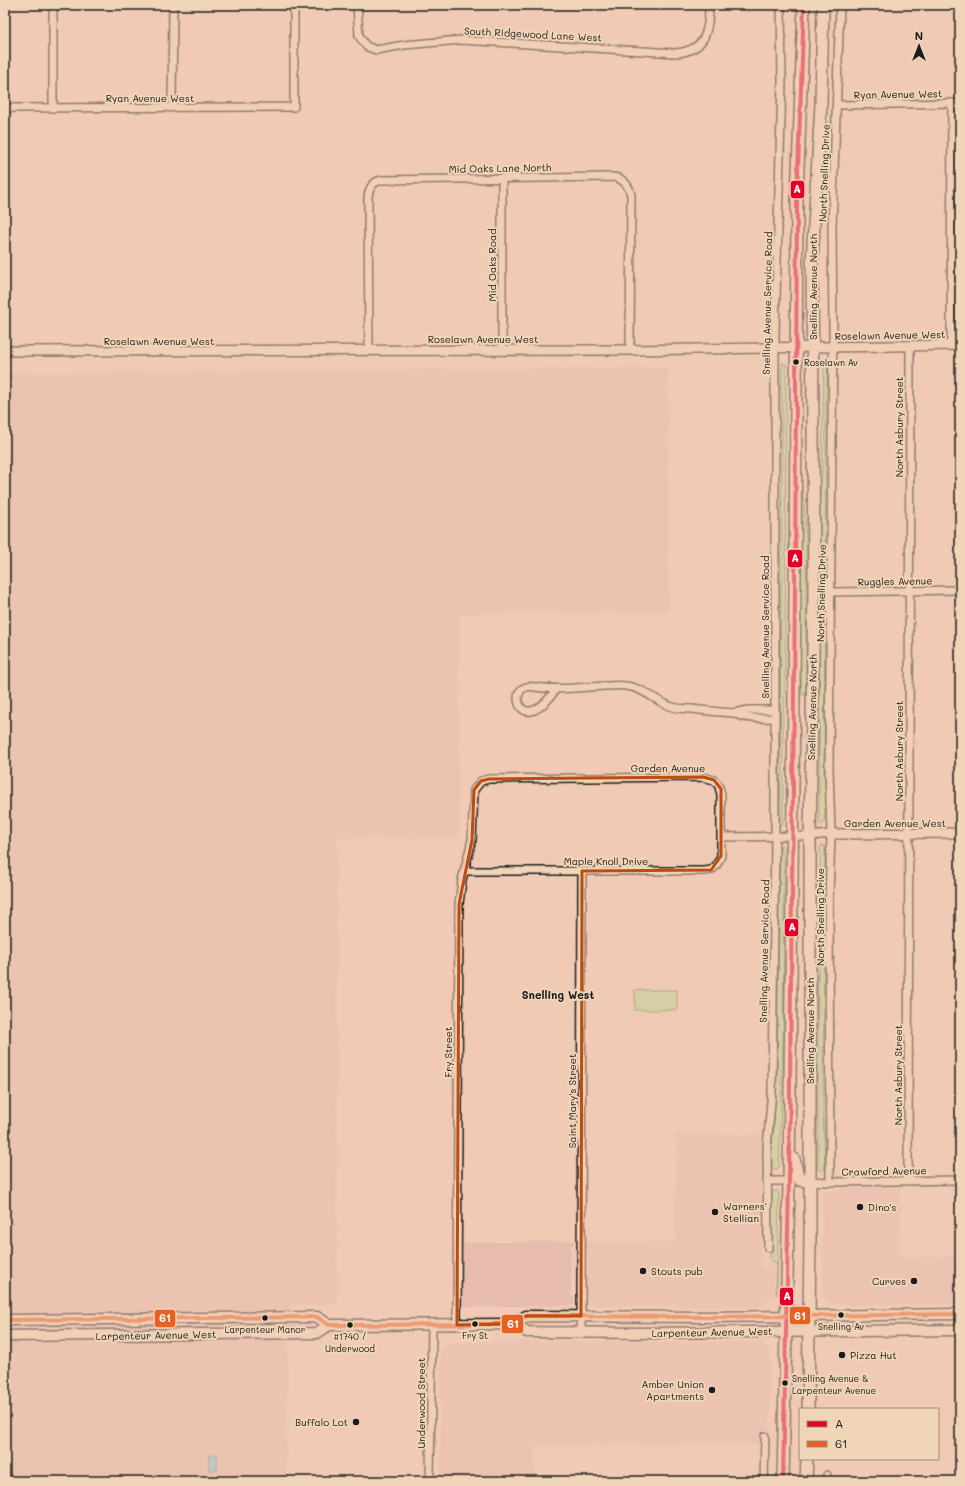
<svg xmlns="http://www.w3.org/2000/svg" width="965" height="1486" font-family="Mali,sans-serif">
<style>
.built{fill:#e7bbad}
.green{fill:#b2d692;stroke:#677957}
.water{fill:#7dcdd8;stroke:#56868d}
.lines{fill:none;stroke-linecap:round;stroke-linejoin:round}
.minor-casing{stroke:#1c1c1c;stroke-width:10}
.tertiary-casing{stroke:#1c1c1c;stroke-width:12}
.secondary-casing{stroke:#1c1c1c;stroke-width:13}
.primary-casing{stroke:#1c1c1c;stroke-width:14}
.minor{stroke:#f1d5b8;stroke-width:7}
.tertiary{stroke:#f1d5b8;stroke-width:9}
.secondary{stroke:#f1d5b8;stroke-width:10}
.primary{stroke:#f1d5b8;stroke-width:11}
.bus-1-casing{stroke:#f1d5b8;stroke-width:7}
.bus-2-casing{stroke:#f1d5b8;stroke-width:7}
.bus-1{stroke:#e4002b;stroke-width:4}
.bus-2{stroke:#e76122;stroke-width:4}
.marked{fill:none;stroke:#bf4d0f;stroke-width:3;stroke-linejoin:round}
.bus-dot{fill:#1c1c1c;stroke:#f1d5b8;stroke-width:1.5}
.labels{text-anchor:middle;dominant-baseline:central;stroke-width:4;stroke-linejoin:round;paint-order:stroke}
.bus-label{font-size:9px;fill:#1c1c1c;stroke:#f1d5b8}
.street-label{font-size:10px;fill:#1c1c1c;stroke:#f1d5b8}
.poi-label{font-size:10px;fill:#1c1c1c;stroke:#f1d5b8;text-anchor:start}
.neighbourhood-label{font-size:11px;font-weight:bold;fill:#1c1c1c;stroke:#f1d5b8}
.line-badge{stroke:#f1d5b8;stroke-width:1.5}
.badge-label{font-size:11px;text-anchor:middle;font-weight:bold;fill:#fff}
</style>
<rect width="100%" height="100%" fill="#f0cab5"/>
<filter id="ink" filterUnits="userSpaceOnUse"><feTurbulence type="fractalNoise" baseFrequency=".025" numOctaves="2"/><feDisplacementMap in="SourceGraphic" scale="8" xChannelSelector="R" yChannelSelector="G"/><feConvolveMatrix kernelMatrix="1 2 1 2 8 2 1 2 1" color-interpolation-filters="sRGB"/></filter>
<g filter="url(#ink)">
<!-- built -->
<g class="built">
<path d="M 669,367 L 669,613 L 459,614 L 459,838 L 337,838 L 337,1305 L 289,1305 L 286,1481 L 5,1481 L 5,373 Z"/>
<path d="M 676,1133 L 763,1134 L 761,1190 L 762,1267 L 765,1268 L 768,1263 L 773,1265 L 773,1293 L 771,1298 L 760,1307 L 594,1306 L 590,1304 L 589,1305 L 585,1284 L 586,1241 L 675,1242 Z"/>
<path d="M 900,1187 L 900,1257 L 960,1256 L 960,1304 L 848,1305 L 828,1304 L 823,1297 L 822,1191 L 839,1191 L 842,1188 Z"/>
<path d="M 576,1241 L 570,1248 L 571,1286 L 571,1296 L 575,1300 L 574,1305 L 469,1307 L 463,1304 L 463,1243 Z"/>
<path d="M 651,1341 L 667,1342 L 762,1341 L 771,1350 L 770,1444 L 535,1446 L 535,1481 L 440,1481 L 440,1350 L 442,1346 L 453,1342 Z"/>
</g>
<!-- green -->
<g class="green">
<path d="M 824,362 L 828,362 L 826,405 L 824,773 L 826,797 L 824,823 L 821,825 L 819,822 L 820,495 L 822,470 Z"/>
<path d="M 782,363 L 786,364 L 785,693 L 783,714 L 783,825 L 782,826 L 780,825 L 782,402 L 781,386 Z"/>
<path d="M 800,491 L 803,491 L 806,539 L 806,695 L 802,695 L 799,647 Z"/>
<path d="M 782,845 L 784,847 L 783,1039 L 779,1167 L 776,1170 L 772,1167 L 772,1146 L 777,1085 L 780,847 Z"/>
<path d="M 822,845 L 825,847 L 825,872 L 824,899 L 823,1111 L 825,1169 L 820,1171 L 818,1168 L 818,980 L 820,956 L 820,847 Z"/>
<rect x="635" y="990" width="42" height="20"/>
<path d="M 776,1190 L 779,1193 L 777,1295 L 776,1295 L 776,1263 L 769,1259 L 771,1254 L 772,1194 L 773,1192 Z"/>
</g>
<!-- water -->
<rect class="water" x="209" y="1455" width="8" height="15"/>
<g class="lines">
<!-- minor casing -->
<g class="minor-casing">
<g id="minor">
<path d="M 357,5 L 359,36 L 366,46 L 376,50 L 404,45 L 461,40 L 675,53 C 706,51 709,31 709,5"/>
<path d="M 837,105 L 960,103"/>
<path d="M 5,108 L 294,107 L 294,5"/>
<path d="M 53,108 L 53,5"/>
<path d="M 172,108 L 173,5"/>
<path d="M 951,345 L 952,103"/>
<path d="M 369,350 L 368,196 C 370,186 373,182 382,180 L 614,177 C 624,179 629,185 631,195 L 630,350"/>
<path d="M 502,351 L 502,178"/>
<path d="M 831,592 L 960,590"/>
<path d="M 556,689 C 551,697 541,709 531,711 C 515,714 511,682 535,687 C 558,691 582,687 605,686 C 612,686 619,685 626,686 C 644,688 655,701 670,706 C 677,709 685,709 692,709 C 706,711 720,712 734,713 C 747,720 761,718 775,718"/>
<path d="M 734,713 L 748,710 L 775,710"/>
<path d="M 722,837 L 810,836 L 831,834"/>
<path d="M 767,1181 L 789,1181"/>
<path d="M 809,1181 L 830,1182 L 960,1180"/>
<path d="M 908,1181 L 910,346"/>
<path d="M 830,1182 L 829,898 L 831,834 L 829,768 L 833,332 L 832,227 L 840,5"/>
<path d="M 768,1248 L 767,1148 L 772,1090 L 775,836 L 775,334 L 782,82 L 781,5"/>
<path d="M 457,1325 L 459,904 L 462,880 L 472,840 L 474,790 L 481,781 L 489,779 L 703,777 L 714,780 L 718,784 L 721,794 L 721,856 L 716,866 L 711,870 L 705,871 L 464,871"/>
<path d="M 581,1332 L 582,871"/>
<path d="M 430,1481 L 432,1325"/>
<path d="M 764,1481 L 765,1436"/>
<path d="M 826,1481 L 827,1475"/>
</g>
</g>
<!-- tertiary casing -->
<g class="tertiary-casing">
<g id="tertiary">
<path d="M 5,351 L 630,350 L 960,345"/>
<path d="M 831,834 L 960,833"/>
</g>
</g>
<!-- secondary casing -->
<g class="secondary-casing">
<g id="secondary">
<path d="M 5,1320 L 317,1317 L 329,1325"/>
<path d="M 515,1324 L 526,1316 L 705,1317 L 960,1314"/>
<path d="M 5,1336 L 317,1333 L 329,1325 L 515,1324 L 527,1332 L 650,1333 L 960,1330"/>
</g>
</g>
<!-- primary casing -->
<g class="primary-casing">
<g id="primary">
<path d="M 794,1159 L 797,1172 L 800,1180 L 809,1181"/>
<path d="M 808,1409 L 810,1236 L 810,836 L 814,592 L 812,262 L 821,104 L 823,5"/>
<path d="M 783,1481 L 789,1181 L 795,592 L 797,198 L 804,5"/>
<path d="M 806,1481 L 807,1459"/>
</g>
</g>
<!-- minor -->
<use href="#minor" class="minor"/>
<!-- tertiary -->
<use href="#tertiary" class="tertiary"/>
<!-- secondary -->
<use href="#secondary" class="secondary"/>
<!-- primary -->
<use href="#primary" class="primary"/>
<!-- bus-1 casing -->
<g class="bus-1-casing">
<path id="bus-1" d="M 783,1481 L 789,1181 L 795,592 L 797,198 L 804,5"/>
</g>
<!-- bus-2 casing -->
<g class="bus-2-casing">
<path id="bus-2" d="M 5,1320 L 317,1317 L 329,1325 L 515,1324 L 526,1316 L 705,1317 L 960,1314"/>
</g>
<!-- bus-1 -->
<use href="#bus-1" class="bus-1"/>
<!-- bus-2 -->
<use href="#bus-2" class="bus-2"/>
</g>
</g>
<!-- marked area -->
<path d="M0 0H965V1486H0ZM 703,777 L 714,780 L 721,789 L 721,856 L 711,870 L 582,871 L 581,1316 L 526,1316 L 515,1324 L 457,1325 L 459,904 L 472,840 L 474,790 L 481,781 L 489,779 Z" fill="#f0cab5" fill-opacity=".55" fill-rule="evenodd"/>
<path class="marked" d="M 703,777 L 714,780 L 721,789 L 721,856 L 711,870 L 582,871 L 581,1316 L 526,1316 L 515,1324 L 457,1325 L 459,904 L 472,840 L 474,790 L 481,781 L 489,779 Z"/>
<!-- markers -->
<g class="bus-dot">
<circle cx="796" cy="362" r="3.5"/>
<circle cx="860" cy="1207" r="4"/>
<circle cx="715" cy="1212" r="4"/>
<circle cx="643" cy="1271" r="4"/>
<circle cx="914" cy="1281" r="4"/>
<circle cx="841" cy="1315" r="3.5"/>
<circle cx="265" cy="1318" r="3.5"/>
<circle cx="475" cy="1324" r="3.5"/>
<circle cx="350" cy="1325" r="3.5"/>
<circle cx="842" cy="1355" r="4"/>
<circle cx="785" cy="1383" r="3.5"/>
<circle cx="712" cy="1390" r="4"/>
<circle cx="356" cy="1422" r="4"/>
</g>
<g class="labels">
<!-- bus labels -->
<g class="bus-label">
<text x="804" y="362" text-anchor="start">Roselawn Av</text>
<text x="841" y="1326">Snelling Av</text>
<text x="265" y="1329">Larpenteur Manor</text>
<text x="475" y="1335">Fry St</text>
<text x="350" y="1336">#1740 /<tspan x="350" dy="12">Underwood</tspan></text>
<text x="792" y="1378" text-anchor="start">Snelling Avenue &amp;<tspan x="792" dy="12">Larpenteur Avenue</tspan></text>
</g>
<!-- street labels -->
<g class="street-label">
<text transform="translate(533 34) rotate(3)">South Ridgewood Lane West</text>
<text transform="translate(898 94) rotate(-1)">Ryan Avenue West</text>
<text x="150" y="98">Ryan Avenue West</text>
<text transform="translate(500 168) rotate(-1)">Mid Oaks Lane North</text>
<text transform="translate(824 173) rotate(-88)">North Snelling Drive</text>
<text transform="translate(492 265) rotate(-90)">Mid Oaks Road</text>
<text transform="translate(813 287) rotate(-90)">Snelling Avenue North</text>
<text transform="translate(767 303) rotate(-89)">Snelling Avenue Service Road</text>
<text transform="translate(890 335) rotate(-1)">Roselawn Avenue West</text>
<text x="483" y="339">Roselawn Avenue West</text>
<text x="159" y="341">Roselawn Avenue West</text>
<text transform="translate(899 427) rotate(-90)">North Asbury Street</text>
<text transform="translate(895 581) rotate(-1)">Ruggles Avenue</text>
<text transform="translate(821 593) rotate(-89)">North Snelling Drive</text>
<text transform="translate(765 627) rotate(-90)">Snelling Avenue Service Road</text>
<text transform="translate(812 707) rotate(-89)">Snelling Avenue North</text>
<text transform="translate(899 751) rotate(-90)">North Asbury Street</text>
<text x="668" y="768">Garden Avenue</text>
<text x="895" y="823">Garden Avenue West</text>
<text x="606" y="861">Maple Knoll Drive</text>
<text transform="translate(820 917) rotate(-90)">North Snelling Drive</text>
<text transform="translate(764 951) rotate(-89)">Snelling Avenue Service Road</text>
<text transform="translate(810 1031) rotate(-90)">Snelling Avenue North</text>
<text transform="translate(448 1052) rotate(-90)">Fry Street</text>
<text transform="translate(898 1075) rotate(-90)">North Asbury Street</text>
<text transform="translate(572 1101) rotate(-90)">Saint Mary's Street</text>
<text transform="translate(884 1171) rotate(-1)">Crawford Avenue</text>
<text transform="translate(712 1332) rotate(-1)">Larpenteur Avenue West</text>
<text transform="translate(156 1335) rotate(-1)">Larpenteur Avenue West</text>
<text transform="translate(421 1403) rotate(-90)">Underwood Street</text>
</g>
<!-- poi labels -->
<g class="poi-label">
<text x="723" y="1206">Warners'<tspan x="723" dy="12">Stellian</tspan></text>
<text x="868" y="1207">Dino's</text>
<text x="651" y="1271">Stouts pub</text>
<text x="906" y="1281" text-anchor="end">Curves</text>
<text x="850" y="1355">Pizza Hut</text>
<text x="704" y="1384" text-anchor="end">Amber Union<tspan x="704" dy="12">Apartments</tspan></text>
<text x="348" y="1422" text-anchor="end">Buffalo Lot</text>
</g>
<!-- neighbourhood labels -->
<g class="neighbourhood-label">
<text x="558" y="994">Snelling West</text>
</g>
</g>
<g class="line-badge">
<rect x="790" y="180" width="15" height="19" rx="4" fill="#e4002b"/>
<rect x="787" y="549" width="16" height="19" rx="4" fill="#e4002b"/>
<rect x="784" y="918" width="15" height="19" rx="4" fill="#e4002b"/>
<rect x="779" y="1287" width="15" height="19" rx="4" fill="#e4002b"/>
<rect x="789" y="1306" width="22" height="19" rx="4" fill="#e76122"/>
<rect x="154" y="1309" width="22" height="19" rx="4" fill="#e76122"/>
<rect x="501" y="1314" width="23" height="20" rx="4" fill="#e76122"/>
</g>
<g class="badge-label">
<text x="797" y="193">A</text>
<text x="795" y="562">A</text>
<text x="792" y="931">A</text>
<text x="787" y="1300">A</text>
<text x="800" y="1320">61</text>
<text x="165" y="1322">61</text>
<text x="513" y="1328">61</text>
</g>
<!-- margin -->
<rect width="965" height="1486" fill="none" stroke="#f1d5b8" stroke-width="20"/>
<rect x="10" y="10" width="945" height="1466" fill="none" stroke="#1c1c1c" stroke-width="1.5" filter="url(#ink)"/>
<!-- legend -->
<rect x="799" y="1408" width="140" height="52" fill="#f1d5b8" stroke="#9c8b7a"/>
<rect x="807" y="1421" width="20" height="6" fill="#e4002b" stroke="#9c8b7a"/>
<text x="835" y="1428" font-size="12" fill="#1c1c1c">A</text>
<rect x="807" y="1441" width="20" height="6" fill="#e76122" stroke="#9c8b7a"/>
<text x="835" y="1448" font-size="12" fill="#1c1c1c">61</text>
<!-- north arrow -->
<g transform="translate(919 46)" stroke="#f1d5b8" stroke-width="3" paint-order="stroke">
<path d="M0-3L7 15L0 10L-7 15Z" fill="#1c1c1c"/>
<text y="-6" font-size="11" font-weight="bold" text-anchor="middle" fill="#1c1c1c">N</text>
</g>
</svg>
